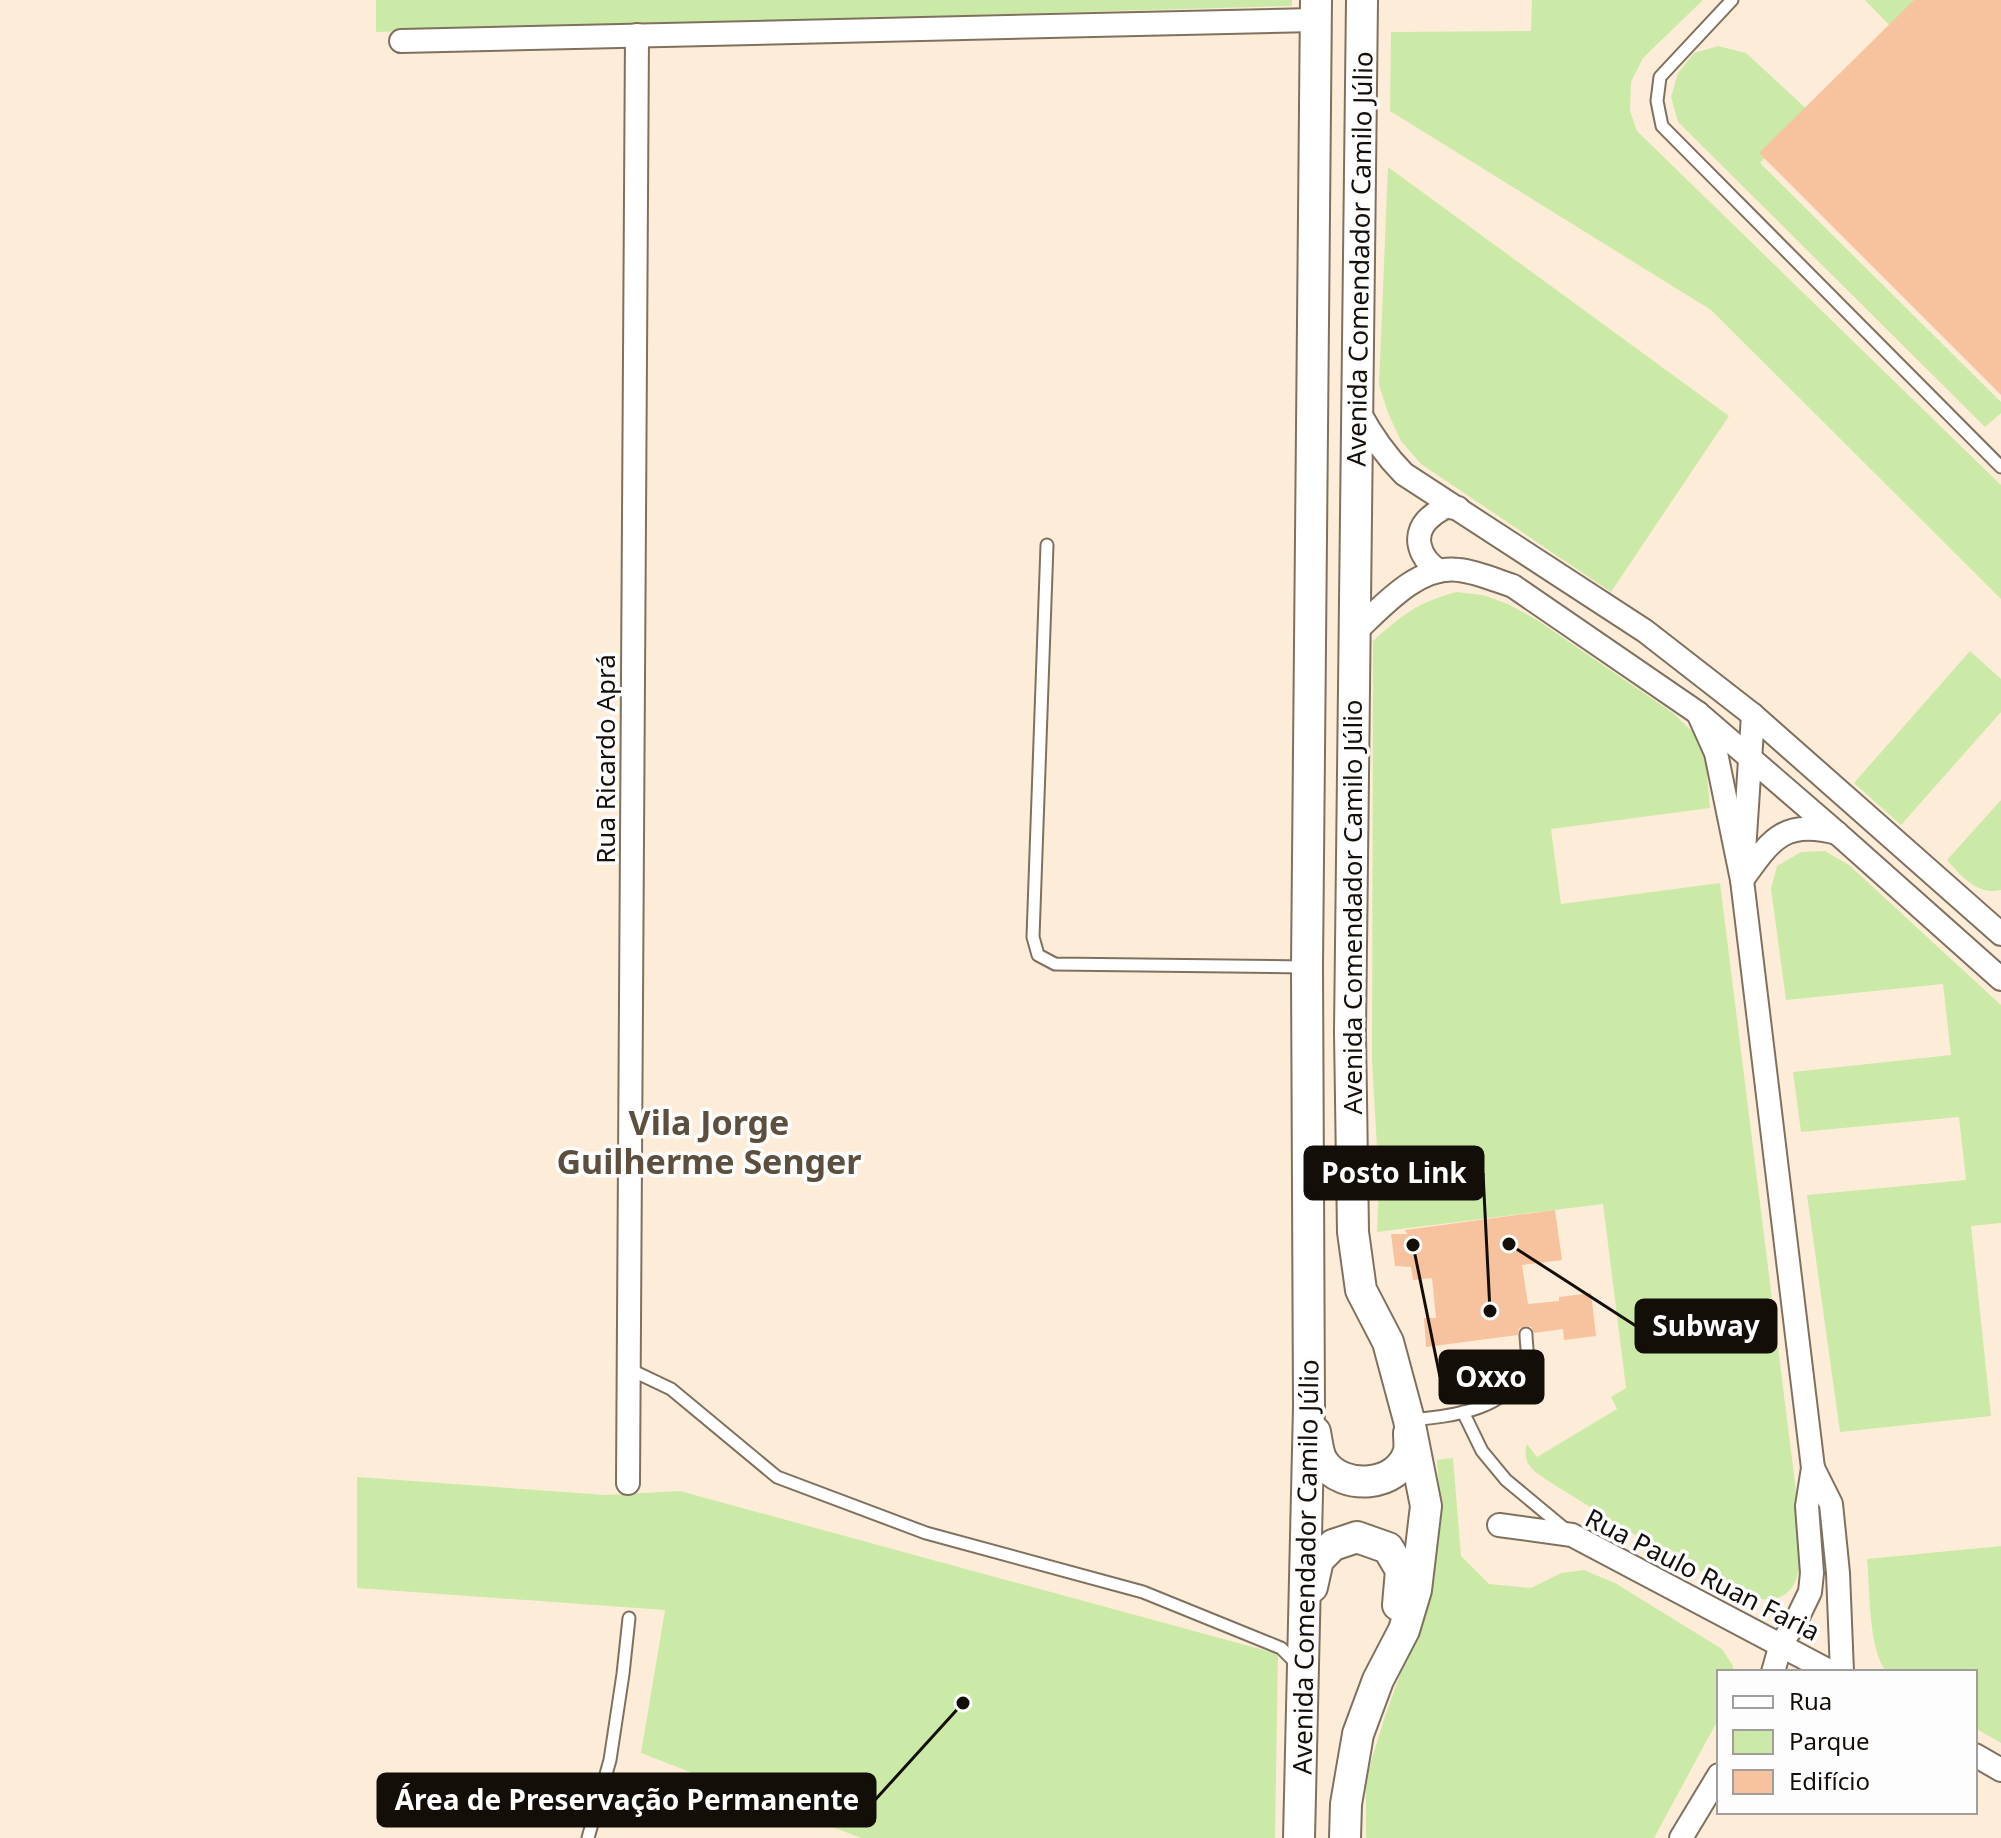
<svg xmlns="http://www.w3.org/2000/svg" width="2001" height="1838" font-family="'Noto Sans',sans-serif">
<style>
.green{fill:#cceaa7}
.building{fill:#f6c39e}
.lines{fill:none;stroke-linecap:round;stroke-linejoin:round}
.lane-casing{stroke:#7f715e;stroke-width:15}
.street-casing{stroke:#7f715e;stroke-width:26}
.secondary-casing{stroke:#7f715e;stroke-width:34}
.lane{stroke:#fff;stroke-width:11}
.street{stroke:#fff;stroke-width:22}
.secondary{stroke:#fff;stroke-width:30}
.labels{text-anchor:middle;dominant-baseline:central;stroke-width:7;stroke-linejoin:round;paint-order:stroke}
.street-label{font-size:26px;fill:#140e08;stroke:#fdfdfd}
.district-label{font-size:34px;font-weight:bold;fill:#5c4f3d;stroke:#fdfdfd}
.leader{fill:none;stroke:#140e08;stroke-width:3}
.callout-dot{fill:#140e08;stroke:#fdfdfd;stroke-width:3}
.callout{fill:#140e08;stroke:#140e08;stroke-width:3}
.callout-label{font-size:28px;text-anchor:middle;font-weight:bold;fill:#fff}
</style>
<rect width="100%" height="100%" fill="#fdedd8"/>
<!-- green -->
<g class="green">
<path d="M 376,0 L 1292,0 L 1292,6 L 376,32 Z"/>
<path d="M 1532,0 L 1703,0 L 1643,58 L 1631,82 L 1630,111 L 1637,131 L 2001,485 L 2001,599 L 1711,310 L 1390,111 L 1391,32 L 1531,31 Z"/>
<path d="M 1865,0 L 1923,0 L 1893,29 Z"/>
<path d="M 1718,46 L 1746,53 L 1810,112 L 1760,163 L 2001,402 L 2001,413 L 1985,427 L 1678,122 L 1671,97 L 1678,73 L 1694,53 Z"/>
<path d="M 1388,167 L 1729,416 L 1611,592 L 1421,464 L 1401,441 L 1388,413 L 1379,385 Z"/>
<path d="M 1456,592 L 1483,595 L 1508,604 L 1537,620 L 1673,713 L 1696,735 L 1705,753 L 1710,808 L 1551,829 L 1561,904 L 1720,883 L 1800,1523 C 1802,1564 1804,1613 1746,1596 L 1640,1538 L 1545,1479 C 1531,1469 1522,1462 1527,1444 L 1537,1457 L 1617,1409 L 1611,1397 L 1626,1388 L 1603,1204 L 1377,1232 L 1379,1182 L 1372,1062 L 1373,641 C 1403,614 1417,603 1456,592 Z"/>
<path d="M 1970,651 L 2001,679 L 2001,712 L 1901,825 L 1854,783 Z"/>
<path d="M 2001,800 L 2001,890 C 1978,896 1961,876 1947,860 Z"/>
<path d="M 1825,851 L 1849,865 L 2001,1005 L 2001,1223 L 1971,1226 L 1991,1416 L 1840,1432 L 1807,1195 L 1966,1180 L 1959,1117 L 1801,1132 L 1793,1072 L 1951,1055 L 1943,984 L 1786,1000 L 1771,889 L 1777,866 L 1801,852 Z"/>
<path d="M 1453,1458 L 1461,1556 L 1489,1584 L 1531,1588 L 1561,1573 L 1584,1570 L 1615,1583 L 1722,1649 L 1733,1666 L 1734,1672 L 1719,1672 L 1719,1718 L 1654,1838 L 1366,1838 L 1366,1778 L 1385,1716 L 1419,1622 L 1440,1506 L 1437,1460 Z"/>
<path d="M 357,1477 L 606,1495 L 680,1491 L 1278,1654 L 1275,1838 L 861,1838 L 641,1753 L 665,1610 L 357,1588 Z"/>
<path d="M 2001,1546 L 2001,1743 L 1975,1728 L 1975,1672 L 1887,1672 C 1868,1652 1870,1587 1867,1559 Z"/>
</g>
<!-- building -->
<g class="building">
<path d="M 1914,0 L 2001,0 L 2001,395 L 1759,153 Z"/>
<path d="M 1555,1210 L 1562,1260 L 1522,1265 L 1528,1304 L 1559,1301 L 1559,1297 L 1591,1293 L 1596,1336 L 1564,1340 L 1563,1329 L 1534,1333 L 1531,1327 L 1525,1326 L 1519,1329 L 1518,1335 L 1426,1347 L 1424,1318 L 1436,1318 L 1432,1278 L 1413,1280 L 1411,1267 L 1395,1266 L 1391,1234 L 1407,1234 L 1405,1230 Z"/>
</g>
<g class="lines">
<!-- lane casing -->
<g class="lane-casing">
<g id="lane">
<path d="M 1732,0 L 1660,77 L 1657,101 L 1662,126 L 2001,467"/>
<path d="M 1047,545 L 1033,937 L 1038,955 L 1055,964 L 1306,967"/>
<path d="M 629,1369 L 671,1389 L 777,1477 L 926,1533 L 1143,1592 L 1281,1648 L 1296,1663"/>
<path d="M 1463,1412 L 1482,1451 L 1506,1480 L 1565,1529"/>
<path d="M 1410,1420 C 1453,1416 1514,1410 1527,1359 C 1528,1352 1526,1342 1526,1334"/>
<path d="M 588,1838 L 610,1760 L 623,1674 L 629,1618"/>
</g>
</g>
<!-- street casing -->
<g class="street-casing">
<g id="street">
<path d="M 401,41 L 1315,20"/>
<path d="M 1359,412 C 1372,436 1385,455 1404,474 L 1645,631 L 1753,715 L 2001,934"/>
<path d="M 1439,571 C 1418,557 1410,532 1433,515 C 1434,514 1443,508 1444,508 C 1448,506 1453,508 1458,508"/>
<path d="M 1354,633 C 1381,608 1418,564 1459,570 C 1477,572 1495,580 1513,586 L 1698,713 L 1837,833 L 2001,979"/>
<path d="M 1698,713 L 1716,753 L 1742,880 L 1813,1468 L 1807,1506 L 1812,1573 L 1810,1592 L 1795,1623 L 1781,1644 L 1773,1672"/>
<path d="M 1744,851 L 1753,715"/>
<path d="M 1742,880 C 1771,840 1783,819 1837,833"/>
<path d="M 1813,1468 L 1831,1504 L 1838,1573 L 1842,1672"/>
<path d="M 628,1483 L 637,35"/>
<path d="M 1499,1525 L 1572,1535 L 1831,1672"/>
<path d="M 1975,1755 L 2001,1770"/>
<path d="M 1681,1838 L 1719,1775"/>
</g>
</g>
<!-- secondary casing -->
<g class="secondary-casing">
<g id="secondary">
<path d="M 1315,1432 C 1317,1442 1318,1455 1323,1462 C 1342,1491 1399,1488 1409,1451 C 1410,1446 1409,1438 1409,1433"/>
<path d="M 1312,1587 L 1318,1560 L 1333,1545 L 1357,1537 L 1388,1548 L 1401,1570 L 1398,1605"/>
<path d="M 1299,1838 L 1309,1407 L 1307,967 L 1316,0"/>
<path d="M 1345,1838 L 1346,1804 L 1358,1734 L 1378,1680 L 1404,1630 L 1416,1590 L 1426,1506 L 1409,1420 L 1388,1342 L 1361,1290 L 1353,1232 L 1350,1032 L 1362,0"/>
</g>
</g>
<!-- lane -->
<use href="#lane" class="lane"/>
<!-- street -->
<use href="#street" class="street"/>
<!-- secondary -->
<use href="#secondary" class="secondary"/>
</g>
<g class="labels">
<!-- street labels -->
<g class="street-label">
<text transform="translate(1359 259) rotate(-89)">Avenida Comendador Camilo Júlio</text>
<text transform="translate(605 759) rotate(-90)">Rua Ricardo Aprá</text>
<text transform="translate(1352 907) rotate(-90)">Avenida Comendador Camilo Júlio</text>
<text transform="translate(1305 1567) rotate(-89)">Avenida Comendador Camilo Júlio</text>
<text transform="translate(1703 1574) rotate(27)">Rua Paulo Ruan Faria</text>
</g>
<!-- district labels -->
<g class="district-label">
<text x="709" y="1122">Vila Jorge<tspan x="709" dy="39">Guilherme Senger</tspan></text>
</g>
</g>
<!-- callouts -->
<path class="leader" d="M1490 1311L1483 1173M1509 1244L1636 1326M1413 1245L1440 1377M963 1703L875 1800"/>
<g class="callout-dot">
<circle cx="1490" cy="1311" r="8"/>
<circle cx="1509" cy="1244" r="8"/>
<circle cx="1413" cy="1245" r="8"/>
<circle cx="963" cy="1703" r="8"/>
</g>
<g class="callout">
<rect x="1305" y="1147" width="178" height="52" rx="8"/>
<rect x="1636" y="1300" width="140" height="52" rx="8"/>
<rect x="1440" y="1351" width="103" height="52" rx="8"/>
<rect x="378" y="1774" width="497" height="52" rx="8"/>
</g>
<g class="callout-label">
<text x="1394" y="1183">Posto Link</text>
<text x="1706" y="1336">Subway</text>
<text x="1491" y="1387">Oxxo</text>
<text x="627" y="1810">Área de Preservação Permanente</text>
</g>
<!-- legend -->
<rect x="1717" y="1670" width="260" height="144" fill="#fdfdfd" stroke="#a09d9b" stroke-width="2"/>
<rect x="1733" y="1696" width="40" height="12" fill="#ffffff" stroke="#a09d9b" stroke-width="2"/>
<text x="1789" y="1710" font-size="24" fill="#140e08">Rua</text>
<rect x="1733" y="1730" width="40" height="24" fill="#cceaa7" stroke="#a09d9b" stroke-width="2"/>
<text x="1789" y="1750" font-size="24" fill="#140e08">Parque</text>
<rect x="1733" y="1770" width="40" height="24" fill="#f6c39e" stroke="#a09d9b" stroke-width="2"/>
<text x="1789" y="1790" font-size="24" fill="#140e08">Edifício</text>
</svg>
